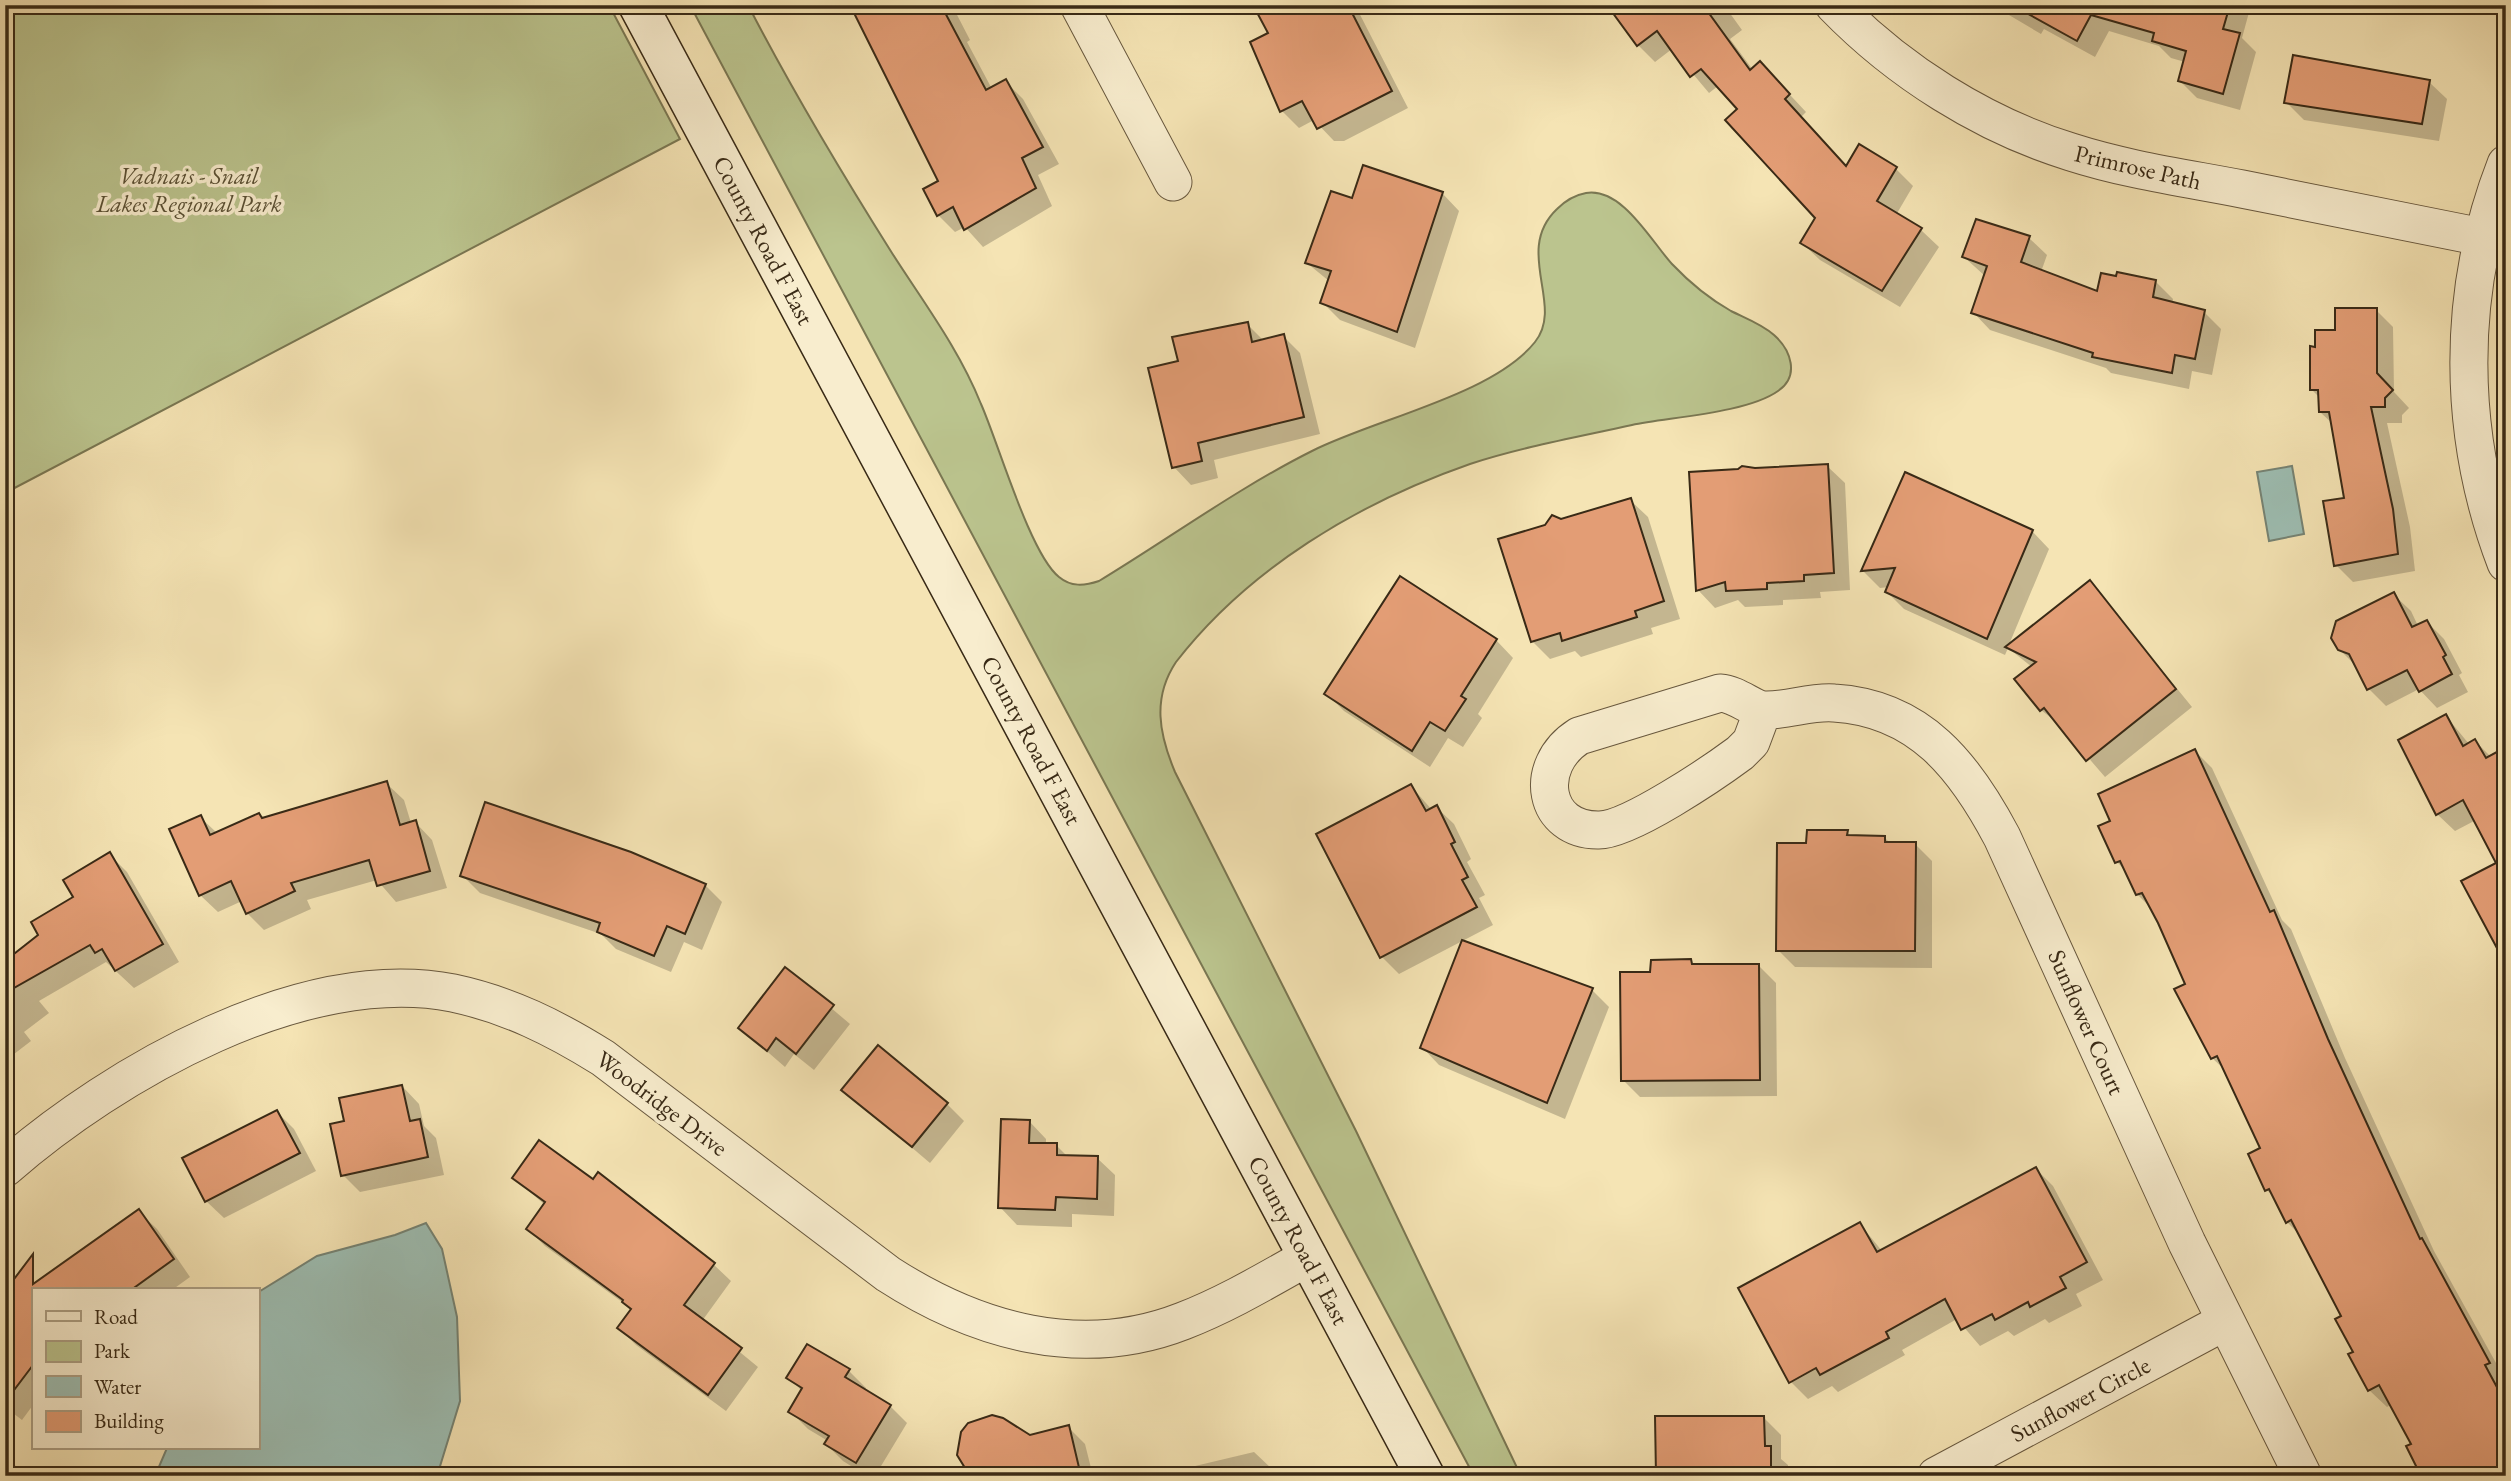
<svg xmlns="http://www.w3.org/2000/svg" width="2511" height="1481" font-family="'EB Garamond',serif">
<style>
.green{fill:#bbc48e;stroke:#7a7752;stroke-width:2}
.water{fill:#9dbeb3;stroke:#758374;stroke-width:2}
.shadow{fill:#0003}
.building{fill:#e39d75;stroke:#392a16;stroke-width:2}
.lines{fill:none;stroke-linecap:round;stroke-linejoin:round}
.street-casing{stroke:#68583e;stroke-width:39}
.secondary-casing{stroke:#392a16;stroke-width:41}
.street{stroke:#f8edce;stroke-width:37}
.secondary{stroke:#f8edce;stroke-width:38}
.labels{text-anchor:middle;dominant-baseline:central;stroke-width:7;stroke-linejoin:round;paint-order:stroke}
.street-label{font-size:24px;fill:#392a16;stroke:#f8edce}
.park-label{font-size:24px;font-style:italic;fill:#5a5034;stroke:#f8edce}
</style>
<rect width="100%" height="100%" fill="#f5e4b4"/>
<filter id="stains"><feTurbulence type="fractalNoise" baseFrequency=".00286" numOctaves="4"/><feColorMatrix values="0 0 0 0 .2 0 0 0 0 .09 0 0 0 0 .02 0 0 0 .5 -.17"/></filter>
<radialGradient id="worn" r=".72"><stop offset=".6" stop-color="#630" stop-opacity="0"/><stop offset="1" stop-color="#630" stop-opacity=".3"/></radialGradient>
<!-- green -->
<g class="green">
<path d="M 5,5 L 609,5 L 680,139 L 5,493 Z"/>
<path d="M 690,5 L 748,5 C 792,90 841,172 892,253 C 924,303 959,349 981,404 C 998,442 1030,554 1059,577 C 1071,587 1084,586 1099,581 C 1170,538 1238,488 1312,451 C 1375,419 1493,395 1535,342 C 1565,305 1513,251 1557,209 C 1565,201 1575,195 1586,193 C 1622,187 1651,241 1672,264 C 1690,283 1708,298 1731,311 C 1745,318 1762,324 1774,335 C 1791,350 1800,376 1778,391 C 1747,413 1671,417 1632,425 C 1578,437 1522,447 1470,464 C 1358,503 1249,568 1176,662 C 1152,698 1159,734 1175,772 L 1356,1131 L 1521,1476 L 1474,1476 Z"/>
</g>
<!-- water -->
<g class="water">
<path d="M 2292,466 L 2304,534 L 2269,541 L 2257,472 Z"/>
<path d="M 426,1223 L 442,1249 L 457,1317 L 460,1401 L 437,1476 L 155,1476 L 167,1448 L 257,1448 L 257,1293 L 317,1256 L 395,1235 Z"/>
</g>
<!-- shadow -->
<g class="shadow">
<path d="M 852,5 L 967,5 L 955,11 L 970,40 L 967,42 L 992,89 L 1005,81 L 1023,99 L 1059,164 L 1038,175 L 1052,206 L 983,247 L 965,227 L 955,232 L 938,215 L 941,182 Z"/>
<path d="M 1255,5 L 1355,5 L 1408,108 L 1344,141 L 1334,141 L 1314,120 L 1299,128 L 1282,111 L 1270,33 Z"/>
<path d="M 1633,5 L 1724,5 L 1742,30 L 1730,39 L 1753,70 L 1777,81 L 1806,112 L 1801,117 L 1847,167 L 1896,169 L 1913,186 L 1896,215 L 1921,230 L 1939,247 L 1900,307 L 1820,260 L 1802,243 L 1817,218 L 1740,109 L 1718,86 L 1709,93 L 1672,49 L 1655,62 L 1638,45 Z"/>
<path d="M 1992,5 L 2251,5 L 2242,38 L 2256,52 L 2240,110 L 2197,98 L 2180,81 L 2185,62 L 2171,58 L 2159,46 L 2109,31 L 2095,57 L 2044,29 L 2041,34 Z"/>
<path d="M 2429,82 L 2447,99 L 2439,141 L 2304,120 L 2286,102 Z"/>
<path d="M 1442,193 L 1459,211 L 1415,348 L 1340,320 L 1322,302 L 1329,281 L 1307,263 L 1353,200 Z"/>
<path d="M 2029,238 L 2047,255 L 2041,272 L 2098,293 L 2155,281 L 2173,299 L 2172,304 L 2204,312 L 2221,329 L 2212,375 L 2192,371 L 2189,389 L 2111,373 L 2106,368 L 1990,330 L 1973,312 L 1985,276 L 1964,257 Z"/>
<path d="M 2376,310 L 2393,327 L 2394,392 L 2409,408 L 2402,415 L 2402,423 L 2387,423 L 2410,527 L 2415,571 L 2353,582 L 2336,565 L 2346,499 L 2333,424 L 2320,412 L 2320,398 L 2312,390 L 2317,349 L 2336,332 Z"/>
<path d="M 1247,324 L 1264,341 L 1283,336 L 1300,353 L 1320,434 L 1214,460 L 1218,478 L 1191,485 L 1174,467 L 1180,362 Z"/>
<path d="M 1827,466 L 1845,483 L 1850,590 L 1820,592 L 1821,598 L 1783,600 L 1783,605 L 1745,607 L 1738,600 L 1715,608 L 1698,590 L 1755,470 Z"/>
<path d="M 1630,500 L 1648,517 L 1680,619 L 1651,628 L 1653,634 L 1581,657 L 1575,651 L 1550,659 L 1532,641 Z"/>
<path d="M 2032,531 L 2049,549 L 2008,647 L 2090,582 L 2192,707 L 2105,777 L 2060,725 L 2041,710 L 2032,667 L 2008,648 L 2005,655 L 1904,609 L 1887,592 L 1889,587 L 1880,588 L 1863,571 Z"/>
<path d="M 2393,594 L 2411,611 L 2418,626 L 2427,622 L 2444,639 L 2462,673 L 2459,675 L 2468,692 L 2437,708 L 2419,689 L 2386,706 L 2369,689 L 2357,667 L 2339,649 Z"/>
<path d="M 1496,640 L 1513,658 L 1478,714 L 1482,718 L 1463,747 L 1448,738 L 1430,767 L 1344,711 L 1327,694 Z"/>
<path d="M 2446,716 L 2469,744 L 2475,741 L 2491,757 L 2499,863 L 2476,820 L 2455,831 L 2437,814 Z"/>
<path d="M 2195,751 L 2212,768 L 2282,920 L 2291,929 L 2345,1058 L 2434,1251 L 2506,1381 L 2501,1383 L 2506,1391 L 2506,1476 L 2413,1444 L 2392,1404 L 2387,1407 L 2369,1390 L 2344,1317 L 2301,1236 L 2287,1222 L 2277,1200 L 2267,1190 L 2262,1149 L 2227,1072 L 2212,1058 L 2177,990 L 2188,984 L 2151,908 L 2137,894 L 2128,873 L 2117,862 L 2101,827 L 2112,822 Z"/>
<path d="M 386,783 L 404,800 L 411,823 L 415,822 L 432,840 L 447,888 L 396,902 L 377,880 L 307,900 L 311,909 L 264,930 L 247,913 L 242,901 L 218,912 L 200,895 L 200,817 L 217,833 L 259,815 L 263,819 Z"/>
<path d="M 1411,786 L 1432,810 L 1436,807 L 1454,824 L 1471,859 L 1467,862 L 1485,895 L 1479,898 L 1493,925 L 1399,974 L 1382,957 Z"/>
<path d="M 1847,832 L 1852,837 L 1884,837 L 1891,844 L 1915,844 L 1932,861 L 1932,968 L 1795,967 L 1778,950 Z"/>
<path d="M 110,855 L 127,872 L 179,962 L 134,988 L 106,962 L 39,1001 L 49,1013 L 24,1032 L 31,1041 L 5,1061 L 5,963 L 41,935 Z"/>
<path d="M 462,875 L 705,885 L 722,902 L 702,950 L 684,942 L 671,972 L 616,949 L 601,934 L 480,893 Z"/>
<path d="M 1690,961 L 1695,966 L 1759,966 L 1776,983 L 1777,1096 L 1640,1097 L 1623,1080 L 1652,974 Z"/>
<path d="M 1528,964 L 1592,990 L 1609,1007 L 1565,1119 L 1439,1065 L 1422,1047 Z"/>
<path d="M 785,969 L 850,1024 L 814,1070 L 794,1054 L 785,1067 L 740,1028 Z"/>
<path d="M 402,1086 L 419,1104 L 424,1126 L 436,1138 L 444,1175 L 360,1192 L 343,1175 L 346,1122 Z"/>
<path d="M 844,1090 L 947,1104 L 964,1121 L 930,1163 Z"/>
<path d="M 277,1112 L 294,1129 L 316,1171 L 224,1218 L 206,1201 Z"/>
<path d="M 1029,1121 L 1046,1139 L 1046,1145 L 1056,1145 L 1068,1157 L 1097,1158 L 1115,1175 L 1114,1216 L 1072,1214 L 1072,1227 L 1017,1225 L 1000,1207 Z"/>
<path d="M 2036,1169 L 2053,1186 L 2103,1280 L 2076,1294 L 2082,1306 L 2049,1323 L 2045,1319 L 2014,1336 L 2008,1331 L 1980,1346 L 1957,1319 L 1902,1350 L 1905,1355 L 1838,1392 L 1832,1386 L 1808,1399 L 1791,1382 L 1860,1224 L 1882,1251 Z"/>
<path d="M 514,1178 L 594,1181 L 713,1264 L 731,1281 L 702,1321 L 758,1367 L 726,1411 L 636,1345 L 619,1328 L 633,1310 L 545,1246 L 528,1229 L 545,1205 Z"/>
<path d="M 139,1212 L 157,1229 L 190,1277 L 172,1290 L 33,1290 L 33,1405 L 22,1420 L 5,1407 L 5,1294 L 34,1286 Z"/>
<path d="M 849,1371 L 866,1388 L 865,1391 L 890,1406 L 907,1423 L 875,1476 L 867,1476 L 843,1461 L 826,1444 L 828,1441 L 808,1429 L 790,1411 L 802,1391 L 789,1378 Z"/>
<path d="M 1763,1417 L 1781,1435 L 1781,1459 L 1788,1465 L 1788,1476 L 1657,1476 Z"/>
<path d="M 980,1418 L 1003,1420 L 1029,1437 L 1068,1427 L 1085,1444 L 1093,1476 L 973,1476 L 962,1433 Z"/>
<path d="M 1254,1452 L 1272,1469 L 1273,1476 L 1153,1476 Z"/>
<path d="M 5,1460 L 16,1466 L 26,1476 L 5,1476 Z"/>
<path d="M 2187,1470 L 2193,1476 L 2176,1476 Z"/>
</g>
<!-- building -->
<g class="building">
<path d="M 850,5 L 941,5 L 986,90 L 1006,79 L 1043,147 L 1022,158 L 1036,188 L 964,230 L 953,207 L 937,216 L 923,189 L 938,181 Z"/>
<path d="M 1253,5 L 1348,5 L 1392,91 L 1317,129 L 1302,101 L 1280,112 L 1250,42 L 1268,33 Z"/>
<path d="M 1607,5 L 1703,5 L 1750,70 L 1760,61 L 1790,94 L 1785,99 L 1846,166 L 1859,144 L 1897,167 L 1877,201 L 1922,228 L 1882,291 L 1800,243 L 1815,218 L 1725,120 L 1737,109 L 1701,69 L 1690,77 L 1657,31 L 1637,46 Z"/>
<path d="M 2012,5 L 2230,5 L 2223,29 L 2240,33 L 2223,94 L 2178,81 L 2186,51 L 2152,41 L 2154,33 L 2091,15 L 2077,41 Z"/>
<path d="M 2293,55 L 2430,80 L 2422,124 L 2284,103 Z"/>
<path d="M 1363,165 L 1443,192 L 1397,332 L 1320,303 L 1331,271 L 1305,263 L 1331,191 L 1352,198 Z"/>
<path d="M 1976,219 L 2030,236 L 2021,262 L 2097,291 L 2101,273 L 2116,276 L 2117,272 L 2156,280 L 2153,297 L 2205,310 L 2195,359 L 2175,355 L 2172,373 L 2092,357 L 2093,353 L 1971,313 L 1987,266 L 1962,257 Z"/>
<path d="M 2335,308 L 2377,308 L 2377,373 L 2393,390 L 2385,398 L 2385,407 L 2371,407 L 2393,509 L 2398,554 L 2334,566 L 2323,501 L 2344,498 L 2329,412 L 2319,412 L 2318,390 L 2310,390 L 2310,346 L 2315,347 L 2315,330 L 2335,330 Z"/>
<path d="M 1248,322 L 1252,342 L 1284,334 L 1304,417 L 1198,443 L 1202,461 L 1172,468 L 1148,368 L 1178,361 L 1172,337 Z"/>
<path d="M 1828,464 L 1834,573 L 1804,575 L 1804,581 L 1767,583 L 1767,589 L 1726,591 L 1725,582 L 1696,591 L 1689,472 L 1738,469 L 1742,466 L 1755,468 Z"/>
<path d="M 1905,472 L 2033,530 L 1987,639 L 1885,592 L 1895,568 L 1861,571 Z"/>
<path d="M 1631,498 L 1664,601 L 1635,611 L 1637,617 L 1562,641 L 1560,633 L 1531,642 L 1498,539 L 1545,525 L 1552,515 L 1561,519 Z"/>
<path d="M 1400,576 L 1497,639 L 1461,696 L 1466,699 L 1445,731 L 1430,722 L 1412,751 L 1324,694 Z"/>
<path d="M 2090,580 L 2176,689 L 2086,761 L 2044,708 L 2040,711 L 2014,679 L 2036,662 L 2005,647 Z"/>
<path d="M 2394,592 L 2412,627 L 2427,620 L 2446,655 L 2443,657 L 2452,674 L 2419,692 L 2407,670 L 2367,690 L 2349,654 L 2338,650 L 2331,638 L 2336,621 Z"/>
<path d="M 2446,714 L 2463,746 L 2475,739 L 2486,758 L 2506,747 L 2506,965 L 2461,881 L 2496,863 L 2463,800 L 2436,815 L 2398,740 Z"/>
<path d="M 2195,749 L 2270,912 L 2274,910 L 2328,1039 L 2420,1239 L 2422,1238 L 2490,1363 L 2485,1365 L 2506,1404 L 2506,1476 L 2421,1476 L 2406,1446 L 2411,1444 L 2379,1385 L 2368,1391 L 2348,1354 L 2353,1352 L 2335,1319 L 2341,1316 L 2291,1220 L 2286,1223 L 2269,1189 L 2265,1191 L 2248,1154 L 2260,1148 L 2217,1056 L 2211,1059 L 2174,989 L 2185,984 L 2158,923 L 2142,893 L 2136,895 L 2120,861 L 2115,863 L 2098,826 L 2110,821 L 2098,794 Z"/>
<path d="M 387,781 L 400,825 L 416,820 L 430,871 L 377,886 L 369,860 L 291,883 L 295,891 L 246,914 L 231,881 L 199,896 L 169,829 L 201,815 L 210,835 L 259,813 L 262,818 Z"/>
<path d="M 1411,784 L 1426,811 L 1437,805 L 1455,842 L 1451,844 L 1468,877 L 1462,880 L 1477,907 L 1380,958 L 1316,834 Z"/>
<path d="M 485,802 L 631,852 L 706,884 L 685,934 L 667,926 L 654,956 L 597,932 L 600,923 L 460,876 Z"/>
<path d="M 1807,830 L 1848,830 L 1847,835 L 1885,836 L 1885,842 L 1916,842 L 1915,951 L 1776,951 L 1777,843 L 1806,843 Z"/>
<path d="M 110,852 L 163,944 L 115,971 L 102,949 L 95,953 L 90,945 L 5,993 L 5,961 L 38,935 L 31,922 L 73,897 L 63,880 Z"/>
<path d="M 1462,940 L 1593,988 L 1547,1103 L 1420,1048 Z"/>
<path d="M 1691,959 L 1692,964 L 1759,964 L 1760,1080 L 1621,1081 L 1620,972 L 1650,972 L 1651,960 Z"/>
<path d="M 785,967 L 834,1005 L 796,1054 L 776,1038 L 767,1051 L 738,1028 Z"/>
<path d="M 878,1045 L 948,1103 L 912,1147 L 841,1090 Z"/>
<path d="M 402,1085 L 410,1121 L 420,1119 L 428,1157 L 341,1176 L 330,1124 L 344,1121 L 339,1098 Z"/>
<path d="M 277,1110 L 300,1153 L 205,1202 L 182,1158 Z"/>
<path d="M 1001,1119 L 1030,1120 L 1029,1143 L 1057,1143 L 1057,1155 L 1098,1156 L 1097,1199 L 1056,1197 L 1055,1210 L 998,1208 Z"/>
<path d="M 539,1140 L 593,1179 L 598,1172 L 715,1263 L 684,1305 L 742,1348 L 708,1395 L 617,1328 L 631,1309 L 622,1302 L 623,1300 L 526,1229 L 545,1202 L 512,1178 Z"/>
<path d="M 2036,1167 L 2087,1262 L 2060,1277 L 2066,1288 L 2030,1307 L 2028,1302 L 1995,1320 L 1992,1314 L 1961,1330 L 1945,1299 L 1886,1332 L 1889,1338 L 1820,1375 L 1816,1368 L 1789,1383 L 1738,1288 L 1860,1222 L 1877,1252 Z"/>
<path d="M 139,1209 L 174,1259 L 131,1290 L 33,1290 L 33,1365 L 5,1402 L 5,1291 L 33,1254 L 33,1284 Z"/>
<path d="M 807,1344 L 850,1369 L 845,1377 L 891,1405 L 856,1463 L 824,1444 L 829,1436 L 788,1412 L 802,1388 L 786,1378 Z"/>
<path d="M 992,1415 L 1003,1418 L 1030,1435 L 1069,1425 L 1081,1476 L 970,1476 L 957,1455 L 961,1432 L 968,1423 Z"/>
<path d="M 1655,1416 L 1764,1416 L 1765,1446 L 1771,1446 L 1771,1476 L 1656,1476 Z"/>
</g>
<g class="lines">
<!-- street casing -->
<g class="street-casing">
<g id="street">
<path d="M 1079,5 L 1173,182"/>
<path d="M 1834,5 C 1898,71 1983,125 2071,152 C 2127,170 2185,178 2242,189 C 2322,205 2402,221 2482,237"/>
<path d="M 2506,164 C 2456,292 2457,435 2506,563"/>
<path d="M 1763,710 L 1751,742 L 1740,753 C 1713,773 1629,830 1599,830 C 1543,831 1532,766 1579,736 L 1720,693 C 1737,694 1752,709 1764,710 C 1787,711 1811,701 1834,703 C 1920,708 1965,767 2002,837 L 2187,1243 L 2303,1476"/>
<path d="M 5,1168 C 114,1073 303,964 453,993 C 509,1005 555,1028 603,1058 L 888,1274 C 976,1331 1081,1361 1183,1321 C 1227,1304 1267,1280 1308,1257"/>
<path d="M 1936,1476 L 2224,1322"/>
</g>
</g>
<!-- secondary casing -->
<g class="secondary-casing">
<path id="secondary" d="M 638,5 L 1425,1476"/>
</g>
<!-- street -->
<use href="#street" class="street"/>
<!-- secondary -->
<use href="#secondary" class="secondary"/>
</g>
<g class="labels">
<!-- street labels -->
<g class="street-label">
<text transform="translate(2138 167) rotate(13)">Primrose Path</text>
<text transform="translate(764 240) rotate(62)">County Road F East</text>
<text transform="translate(1032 740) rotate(62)">County Road F East</text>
<text transform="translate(2087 1022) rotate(66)">Sunflower Court</text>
<text transform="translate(662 1103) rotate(37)">Woodridge Drive</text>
<text transform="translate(1299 1240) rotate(62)">County Road F East</text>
<text transform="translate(2080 1399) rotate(-28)">Sunflower Circle</text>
</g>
<!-- park labels -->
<g class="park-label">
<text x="189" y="175">Vadnais - Snail<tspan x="189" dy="28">Lakes Regional Park</tspan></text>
</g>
</g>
<!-- margin -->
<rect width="2511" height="1481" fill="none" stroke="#f5e4b4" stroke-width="28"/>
<rect x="7" y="7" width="2497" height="1467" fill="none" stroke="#392a16" stroke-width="3.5"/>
<rect x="14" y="14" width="2483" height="1453" fill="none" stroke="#392a16" stroke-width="2"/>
<!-- legend -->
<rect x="32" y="1288" width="228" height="161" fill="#f8edce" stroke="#ac9f84" stroke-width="2"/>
<rect x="46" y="1311" width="35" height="10" fill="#f8edce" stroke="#ac9f84" stroke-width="2"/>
<text x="94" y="1324" font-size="21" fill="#392a16">Road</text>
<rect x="46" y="1341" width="35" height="21" fill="#bbc48e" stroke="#ac9f84" stroke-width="2"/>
<text x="94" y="1358" font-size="21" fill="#392a16">Park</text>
<rect x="46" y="1376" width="35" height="21" fill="#9dbeb3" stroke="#ac9f84" stroke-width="2"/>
<text x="94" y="1394" font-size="21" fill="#392a16">Water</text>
<rect x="46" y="1411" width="35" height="21" fill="#e39d75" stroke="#ac9f84" stroke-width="2"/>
<text x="94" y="1428" font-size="21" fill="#392a16">Building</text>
<rect width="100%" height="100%" filter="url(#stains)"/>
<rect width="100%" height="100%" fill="url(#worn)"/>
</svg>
